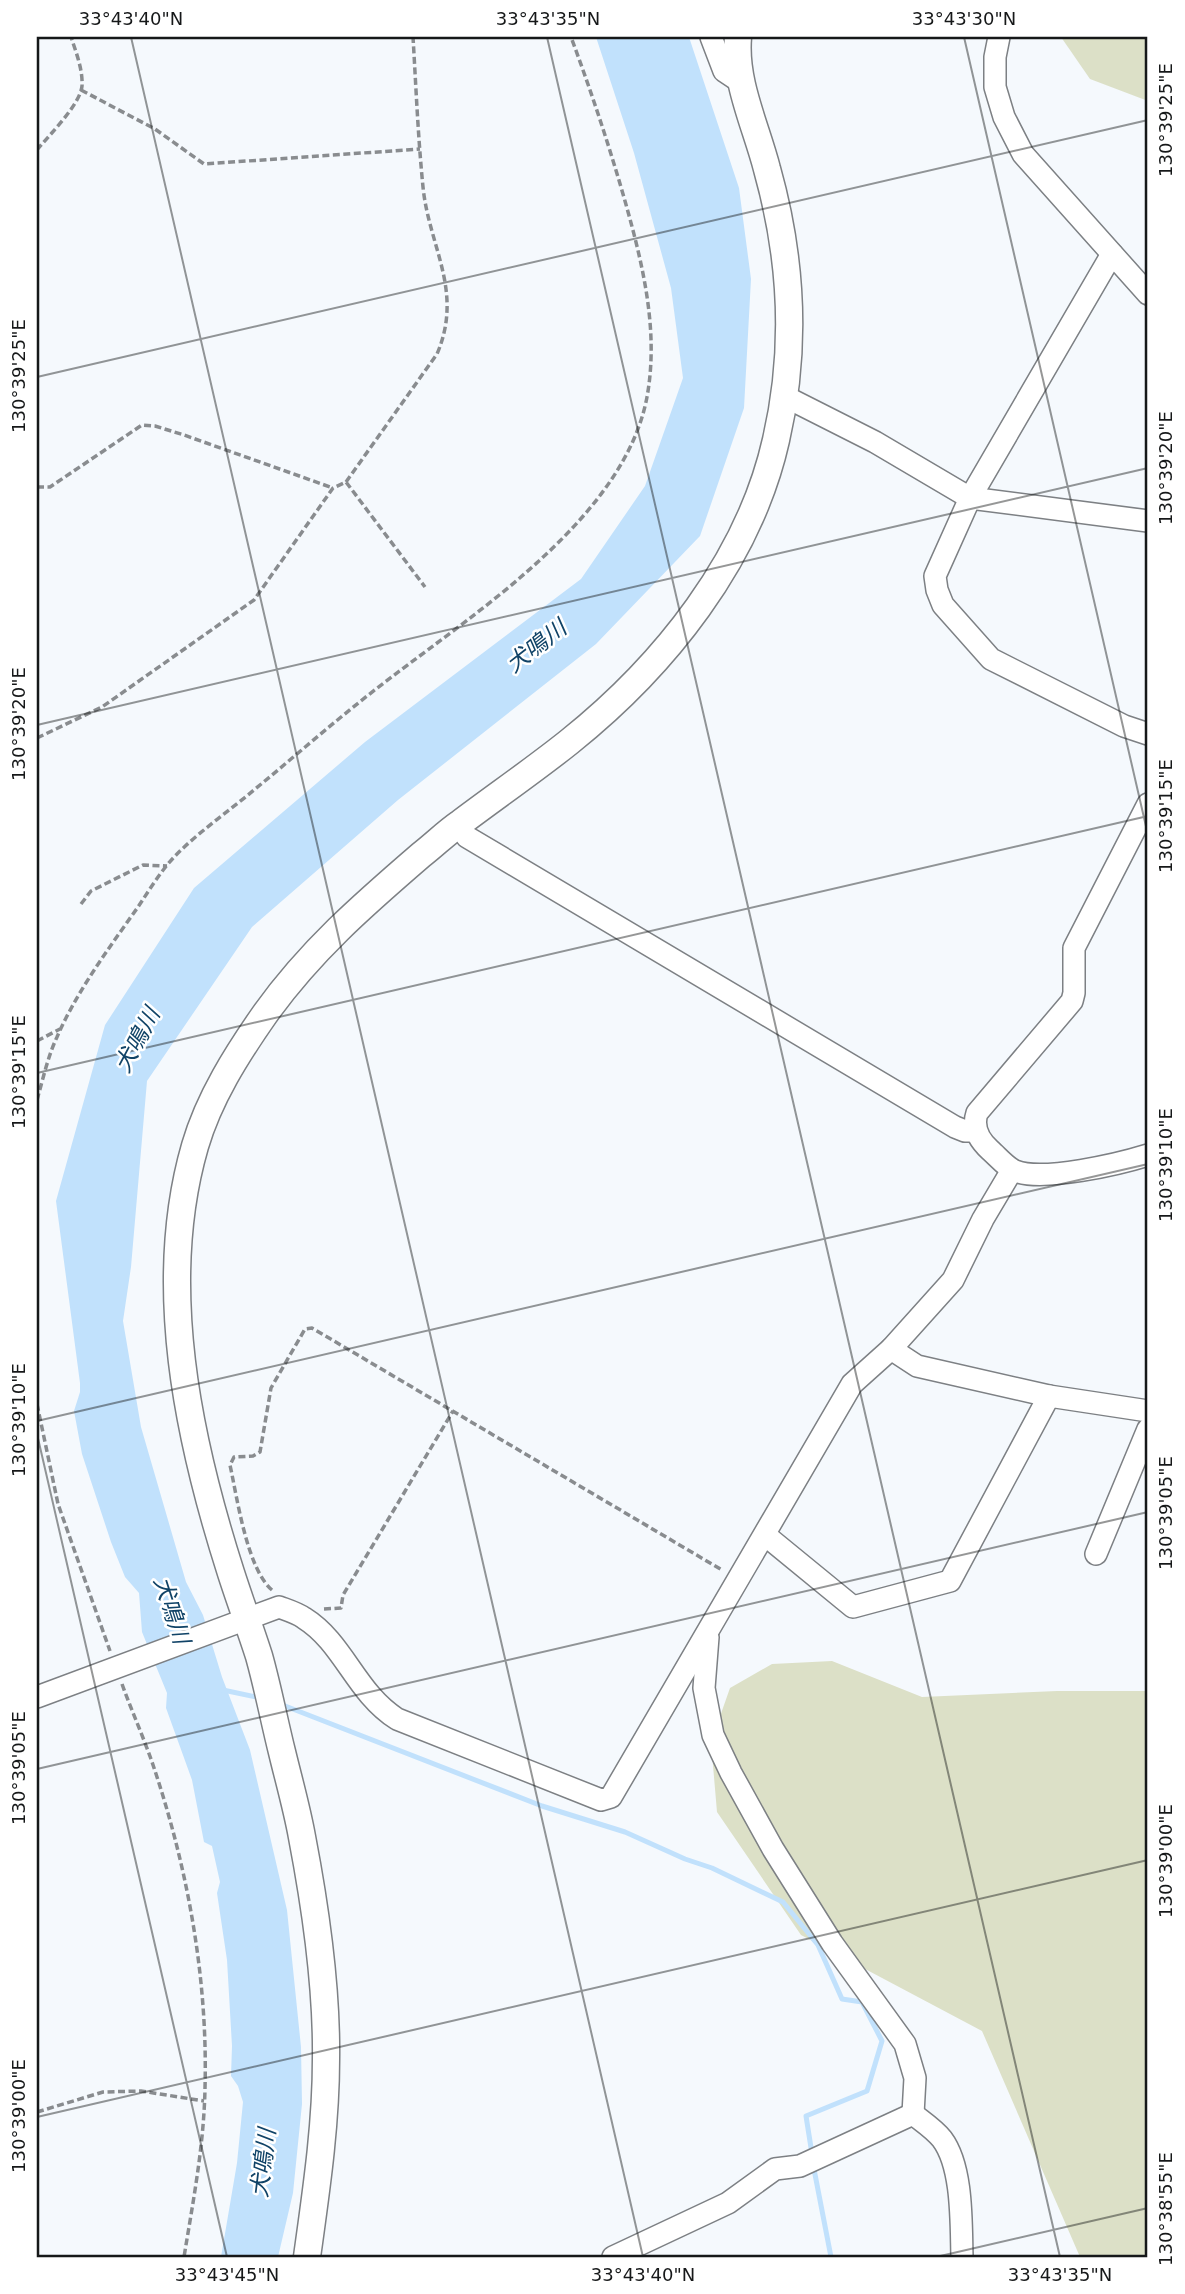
<svg xmlns="http://www.w3.org/2000/svg" width="1185" height="2294" font-family="'DejaVu Sans','Noto Sans JP',sans-serif">
<style>
.green{fill:#dce0c7}
.water{fill:#c1e1fc}
.lines{fill:none;stroke-linecap:round;stroke-linejoin:round}
.stream{stroke:#c1e1fc;stroke-width:5}
.minor-casing{stroke:#7d8084;stroke-width:24}
.tertiary-casing{stroke:#7d8084;stroke-width:29}
.path{stroke:#898c8f;stroke-width:3.5;stroke-dasharray:7 3.5;stroke-linecap:butt}
.minor{stroke:#fff;stroke-width:21}
.tertiary{stroke:#fff;stroke-width:26}
.ticks{fill:none;stroke:#161819;stroke-width:2;stroke-opacity:0.45}
.labels{text-anchor:middle;dominant-baseline:central;stroke-width:5;stroke-linejoin:round;paint-order:stroke}
.water-label{font-size:23px;font-style:italic;fill:#104367;stroke:#fff}
.neatline{fill:none;stroke:#161819;stroke-width:2.5}
.ticks-label{font-size:18px;text-anchor:middle;fill:#161819}
</style>
<rect width="100%" height="100%" fill="#f5f9fd"/>
<!-- green -->
<g class="green">
<path d="M 1061,37 L 1148,37 L 1148,101 L 1090,79 Z"/>
<path d="M 832,1661 L 922,1697 L 1057,1691 L 1148,1691 L 1148,2257 L 1080,2257 L 982,2031 L 801,1935 L 717,1812 L 711,1742 L 730,1688 L 772,1664 Z"/>
</g>
<!-- water -->
<path class="water" d="M 596,37 L 689,37 L 739,188 L 751,279 L 744,408 L 700,536 L 596,644 L 398,800 L 252,927 L 147,1081 L 131,1267 L 123,1321 L 141,1427 L 186,1582 L 203,1615 L 222,1677 L 250,1750 L 287,1910 L 301,2047 L 302,2104 L 293,2193 L 278,2257 L 221,2257 L 237,2163 L 243,2102 L 238,2086 L 231,2076 L 232,2046 L 227,1960 L 217,1893 L 220,1882 L 212,1846 L 204,1842 L 192,1780 L 166,1708 L 167,1693 L 142,1632 L 139,1593 L 125,1577 L 111,1542 L 82,1454 L 74,1411 L 80,1392 L 80,1383 L 56,1201 L 105,1025 L 194,888 L 365,742 L 581,579 L 645,486 L 683,378 L 671,288 L 634,153 Z"/>
<g class="lines">
<!-- stream -->
<g class="stream">
<path d="M 223,1690 L 261,1698"/>
<path d="M 280,1704 L 542,1806 L 625,1832 L 685,1859 L 712,1868 L 783,1902 L 818,1945 L 842,1999 L 862,2002 L 882,2041 L 867,2091 L 806,2116 L 812,2154"/>
<path d="M 813,2164 L 831,2257"/>
</g>
<!-- minor casing -->
<g class="minor-casing">
<g id="minor">
<path d="M 711,37 L 724,71 L 742,83"/>
<path d="M 999,37 L 995,57 L 995,87 L 1004,117 L 1023,154 L 1148,294"/>
<path d="M 1112,254 L 970,498 L 935,576 L 937,590 L 943,605 L 991,659 L 1124,726 L 1148,734"/>
<path d="M 784,396 L 875,442 L 970,498 L 1148,521"/>
<path d="M 1148,804 L 1074,948 L 1074,993 L 1072,1001 L 977,1113 C 972,1128 979,1140 990,1150 C 998,1157 1006,1167 1015,1171 C 1043,1182 1119,1164 1148,1155"/>
<path d="M 458,824 L 467,837 L 955,1127 L 965,1131 L 976,1131"/>
<path d="M 891,1349 L 917,1366 L 1049,1396 L 1148,1411"/>
<path d="M 765,1535 L 853,1607 L 950,1581 L 1049,1396"/>
<path d="M 1096,1554 L 1148,1429"/>
<path d="M 708,1637 L 704,1688 L 713,1735 L 731,1773 L 773,1849 L 832,1943 L 905,2044 L 915,2078 L 913,2114"/>
<path d="M 37,1697 L 279,1607 C 287,1610 297,1613 304,1618 C 344,1643 355,1692 397,1719 L 601,1800 L 611,1797 L 852,1384 L 891,1349 L 953,1280 L 983,1219 L 1012,1170"/>
<path d="M 913,2114 C 923,2122 934,2129 942,2139 C 963,2167 961,2223 962,2257"/>
<path d="M 613,2257 L 728,2203 L 775,2169 L 800,2166 L 913,2114"/>
</g>
</g>
<!-- tertiary casing -->
<g class="tertiary-casing">
<path id="tertiary" d="M 307,2257 C 316,2192 326,2126 326,2059 C 327,1985 316,1910 302,1837 C 297,1809 289,1781 282,1752 C 274,1720 268,1688 259,1656 C 250,1628 240,1601 231,1573 C 188,1439 155,1284 195,1146 C 209,1098 237,1054 265,1014 C 310,951 363,905 421,855 C 434,845 446,833 459,824 C 496,796 534,770 569,742 C 664,666 749,560 776,440 C 797,349 792,258 767,169 C 756,126 734,82 738,37"/>
</g>
<!-- path -->
<g class="path">
<path d="M 81,90 L 155,129 L 204,164 L 420,149"/>
<path d="M 37,150 C 49,135 80,105 82,86 C 83,70 76,52 71,37"/>
<path d="M 346,482 L 437,354 C 464,291 429,247 423,187 C 418,137 416,87 413,37"/>
<path d="M 37,487 L 50,487 L 142,425 L 155,426 L 184,435 L 333,488"/>
<path d="M 37,738 L 102,707 L 254,600 L 333,488 L 346,482 L 425,587"/>
<path d="M 81,904 L 91,891 L 143,865 L 167,866"/>
<path d="M 37,1041 L 60,1029"/>
<path d="M 37,1100 C 43,1079 48,1056 57,1037 C 77,991 109,948 138,907 C 150,889 162,869 177,854 C 200,831 229,811 254,790 C 300,752 345,712 393,676 C 482,608 625,515 647,397 C 659,331 643,265 625,201 C 609,145 591,91 571,37"/>
<path d="M 37,1404 L 58,1504 L 110,1651"/>
<path d="M 272,1590 C 247,1569 237,1497 230,1465 L 234,1457 L 253,1456 L 260,1452 L 271,1388 L 305,1329 L 312,1328 L 722,1570"/>
<path d="M 324,1609 L 341,1608 L 343,1595 L 453,1411"/>
<path d="M 122,1684 C 131,1709 142,1734 151,1759 C 187,1864 208,1977 205,2088 C 204,2145 193,2202 184,2257"/>
<path d="M 37,2112 L 103,2092 L 141,2091 L 204,2101"/>
</g>
<!-- minor -->
<use href="#minor" class="minor"/>
<!-- tertiary -->
<use href="#tertiary" class="tertiary"/>
</g>
<!-- ticks -->
<path class="ticks" d="M 131,37 L 643,2257M 547,37 L 1060,2257M 964,37 L 1148,835M 37,377 L 1148,120M 37,725 L 1148,468M 37,1073 L 1148,816M 37,1421 L 1148,1164M 37,1434 L 227,2257M 37,1769 L 1148,1512M 37,2117 L 1148,1860M 936,2257 L 1148,2208"/>
<g class="labels">
<!-- water labels -->
<g class="water-label">
<text transform="translate(536 646) rotate(-38)">犬鳴川</text>
<text transform="translate(137 1040) rotate(-62)">犬鳴川</text>
<text transform="translate(172 1610) rotate(72)">犬鳴川</text>
<text transform="translate(263 2163) rotate(-83)">犬鳴川</text>
</g>
</g>
<!-- border -->
<rect width="1185" height="2294" fill="none" stroke="#ffffff" stroke-width="77"/>
<rect x="38" y="38" width="1108" height="2218" class="neatline"/>
<g class="ticks-label">
<text x="131" y="25">33°43'40"N</text>
<text x="548" y="25">33°43'35"N</text>
<text x="964" y="25">33°43'30"N</text>
<text transform="translate(1166 120) rotate(-90)" y="6">130°39'25"E</text>
<text transform="translate(19 376) rotate(-90)" y="6">130°39'25"E</text>
<text transform="translate(1166 468) rotate(-90)" y="6">130°39'20"E</text>
<text transform="translate(19 724) rotate(-90)" y="6">130°39'20"E</text>
<text transform="translate(1166 816) rotate(-90)" y="6">130°39'15"E</text>
<text transform="translate(19 1072) rotate(-90)" y="6">130°39'15"E</text>
<text transform="translate(1166 1165) rotate(-90)" y="6">130°39'10"E</text>
<text transform="translate(19 1420) rotate(-90)" y="6">130°39'10"E</text>
<text transform="translate(1166 1513) rotate(-90)" y="6">130°39'05"E</text>
<text transform="translate(19 1768) rotate(-90)" y="6">130°39'05"E</text>
<text transform="translate(1166 1861) rotate(-90)" y="6">130°39'00"E</text>
<text transform="translate(19 2116) rotate(-90)" y="6">130°39'00"E</text>
<text transform="translate(1166 2209) rotate(-90)" y="6">130°38'55"E</text>
<text x="227" y="2281">33°43'45"N</text>
<text x="643" y="2281">33°43'40"N</text>
<text x="1060" y="2281">33°43'35"N</text>
</g>
</svg>
